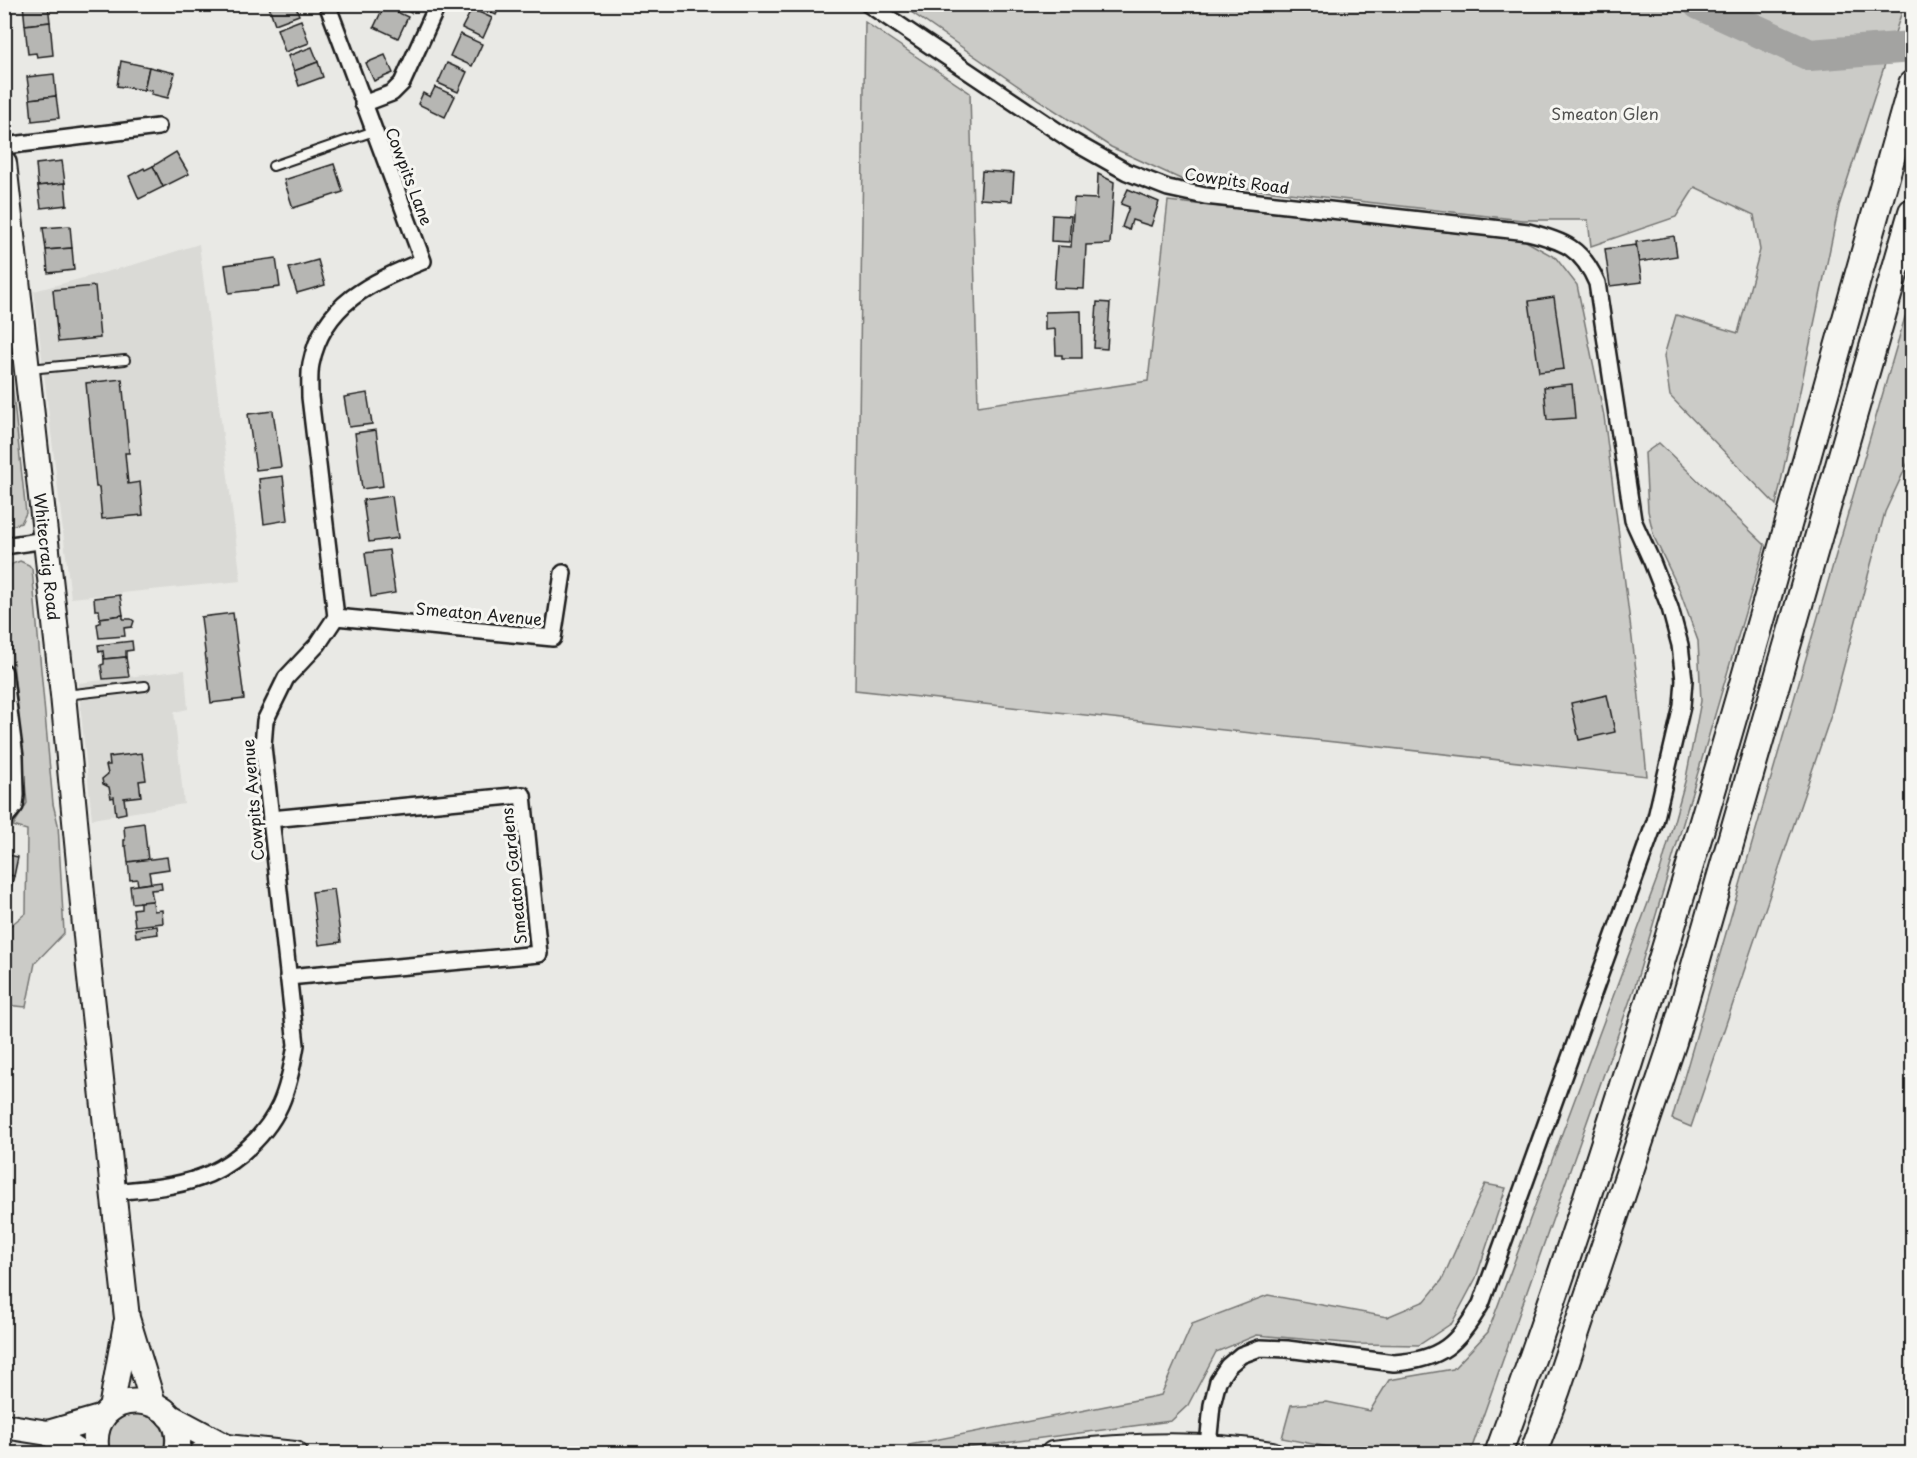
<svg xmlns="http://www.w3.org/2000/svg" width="1917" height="1458" font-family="'Playpen Sans',sans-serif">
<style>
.built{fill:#dadad6}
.green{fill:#cbcbc7;stroke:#747472;stroke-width:1.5}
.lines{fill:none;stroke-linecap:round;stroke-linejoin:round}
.river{stroke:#a3a3a1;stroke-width:32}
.building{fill:#b6b6b3;stroke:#1c1c1c;stroke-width:1.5}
.service-casing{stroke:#1c1c1c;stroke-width:12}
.minor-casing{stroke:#1c1c1c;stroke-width:20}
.primary-casing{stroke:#1c1c1c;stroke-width:28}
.trunk-casing{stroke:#1c1c1c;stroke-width:30}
.service{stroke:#f6f6f2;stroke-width:8}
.minor{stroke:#f6f6f2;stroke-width:15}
.primary{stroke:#f6f6f2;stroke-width:24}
.trunk{stroke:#f6f6f2;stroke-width:26}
.labels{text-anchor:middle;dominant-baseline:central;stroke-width:6;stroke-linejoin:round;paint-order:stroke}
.park-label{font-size:16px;fill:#51514f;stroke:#f6f6f2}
.street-label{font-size:16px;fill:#1c1c1c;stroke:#f6f6f2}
</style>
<rect width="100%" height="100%" fill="#e9e9e5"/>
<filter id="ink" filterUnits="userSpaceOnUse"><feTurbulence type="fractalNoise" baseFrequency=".0167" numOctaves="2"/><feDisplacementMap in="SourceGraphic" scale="12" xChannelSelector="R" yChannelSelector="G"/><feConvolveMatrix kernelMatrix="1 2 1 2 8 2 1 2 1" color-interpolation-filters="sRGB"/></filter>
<g filter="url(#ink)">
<!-- built -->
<g class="built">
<path d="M 199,244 L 241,581 L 71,598 L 34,291 L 136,264 Z"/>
<path d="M 185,670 L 188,709 L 174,712 L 184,804 L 92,819 L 78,683 Z"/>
</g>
<!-- green -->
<g class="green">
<path d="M 901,5 L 1904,5 L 1839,206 L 1776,505 L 1670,396 L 1664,356 L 1676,315 L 1738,333 L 1760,250 L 1754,215 L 1695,187 L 1676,217 L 1591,246 L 1588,220 L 1522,220 L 1185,181 L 1111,147 L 1031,95 Z"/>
<path d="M 865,22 L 970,93 L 978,406 L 1148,381 L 1168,201 L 1524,240 L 1556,258 L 1577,285 L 1604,416 L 1637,678 L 1647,776 L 855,690 Z"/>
<path d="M 1912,307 L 1912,454 L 1885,512 L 1830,718 L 1691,1127 L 1672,1119 L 1905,317 Z"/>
<path d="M 5,320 L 26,513 L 21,523 L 11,526 L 4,524 Z"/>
<path d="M 1659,443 L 1765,545 L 1635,986 L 1470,1453 L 1358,1453 L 1282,1438 L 1291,1405 L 1327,1402 L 1370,1411 L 1389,1380 L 1453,1369 L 1488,1332 L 1661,868 L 1686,778 L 1701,701 L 1698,641 L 1679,589 L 1654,537 L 1648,511 L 1645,453 Z"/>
<path d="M 20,561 L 29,565 L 32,569 L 53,804 L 58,824 L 64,933 L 35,963 L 26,1007 L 5,1005 L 5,930 L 26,913 L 27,830 L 13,826 L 27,803 L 5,579 L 4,573 L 9,572 L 12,564 Z"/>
<path d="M 1485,1184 L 1506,1188 L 1476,1278 L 1452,1323 L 1419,1345 L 1356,1344 L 1257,1335 L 1216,1352 L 1188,1405 L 1171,1421 L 928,1453 L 912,1453 L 909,1445 L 1161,1395 L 1192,1324 L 1268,1295 L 1387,1317 L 1425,1301 L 1442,1280 Z"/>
<path d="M 132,1412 C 138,1414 147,1414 152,1417 C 165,1424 167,1441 162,1454 L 110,1453 C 101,1434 114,1418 132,1412 Z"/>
</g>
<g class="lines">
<!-- river -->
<path class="river" d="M 1699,4 L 1810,55 L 1912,47"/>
</g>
<!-- building -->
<g class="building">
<path d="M 23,4 L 48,4 L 50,22 L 25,25 Z"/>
<path d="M 268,4 L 295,4 L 299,15 L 275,24 Z"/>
<path d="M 394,4 L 415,4 L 411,13 Z"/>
<path d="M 475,4 L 501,4 L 496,15 Z"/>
<path d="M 384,6 L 408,17 L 398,38 L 374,27 Z"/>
<path d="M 472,9 L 492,18 L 483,38 L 462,28 Z"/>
<path d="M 301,20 L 309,43 L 285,52 L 277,29 Z"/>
<path d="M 50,22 L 53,55 L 37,57 L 36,53 L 28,54 L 25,25 Z"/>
<path d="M 460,34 L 482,44 L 472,66 L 450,56 Z"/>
<path d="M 312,47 L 318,62 L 294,71 L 288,56 Z"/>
<path d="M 385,55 L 393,73 L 374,81 L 366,63 Z"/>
<path d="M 121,61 L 149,67 L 144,90 L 117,86 Z"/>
<path d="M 318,62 L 323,77 L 299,86 L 294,71 Z"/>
<path d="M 447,63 L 467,72 L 458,92 L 438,83 Z"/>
<path d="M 149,67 L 175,73 L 168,98 L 151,94 L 152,91 L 144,90 Z"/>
<path d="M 54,74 L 56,96 L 30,99 L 27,77 Z"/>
<path d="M 435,87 L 455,96 L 445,117 L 418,104 L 423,93 L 430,97 Z"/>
<path d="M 56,96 L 59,118 L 32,121 L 30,99 Z"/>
<path d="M 176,152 L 189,174 L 163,187 L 153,166 Z"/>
<path d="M 62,161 L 65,183 L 38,186 L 36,164 Z"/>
<path d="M 334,164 L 343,192 L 293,208 L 284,180 Z"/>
<path d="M 153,166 L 163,187 L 139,199 L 129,176 L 144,168 L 145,170 Z"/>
<path d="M 982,171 L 1014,173 L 1012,201 L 980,199 Z"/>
<path d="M 1098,174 L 1114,182 L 1110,244 L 1086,245 L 1084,289 L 1054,288 L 1057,246 L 1071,247 L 1074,198 L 1097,199 Z"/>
<path d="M 65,183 L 67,205 L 41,208 L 38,186 Z"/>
<path d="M 1128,189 L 1159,202 L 1151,226 L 1132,220 L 1129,230 L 1122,227 L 1129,207 L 1121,204 Z"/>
<path d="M 1052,215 L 1071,216 L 1069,242 L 1051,241 Z"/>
<path d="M 70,226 L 72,248 L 46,250 L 43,228 Z"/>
<path d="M 1674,236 L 1677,256 L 1639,262 L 1636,242 Z"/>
<path d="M 1636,245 L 1642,282 L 1610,286 L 1605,249 Z"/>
<path d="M 72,248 L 74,270 L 48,273 L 46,250 Z"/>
<path d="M 276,258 L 280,287 L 229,293 L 225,265 Z"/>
<path d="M 318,260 L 325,285 L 297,293 L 289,268 Z"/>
<path d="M 95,286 L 100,338 L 58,342 L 53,290 Z"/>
<path d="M 1554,297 L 1564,369 L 1539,372 L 1529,301 Z"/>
<path d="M 1097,302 L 1110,303 L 1107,349 L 1094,348 Z"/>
<path d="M 1081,311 L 1082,358 L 1062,358 L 1062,355 L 1056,355 L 1055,329 L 1045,330 L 1045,312 Z"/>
<path d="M 122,379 L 129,453 L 125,453 L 128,484 L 140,482 L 143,515 L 102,519 L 99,487 L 96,487 L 86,383 Z"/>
<path d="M 1572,384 L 1575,418 L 1547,420 L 1544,387 Z"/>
<path d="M 367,393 L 372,424 L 349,427 L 344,397 Z"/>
<path d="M 273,411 L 281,467 L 256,470 L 248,414 Z"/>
<path d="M 376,430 L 383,486 L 362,489 L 355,433 Z"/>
<path d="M 283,476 L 288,520 L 264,524 L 259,479 Z"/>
<path d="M 392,496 L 398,538 L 369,542 L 363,500 Z"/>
<path d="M 389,550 L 395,593 L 371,597 L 365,553 Z"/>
<path d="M 120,595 L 123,615 L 100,618 L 99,610 L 95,610 L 94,598 Z"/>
<path d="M 233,613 L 244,699 L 211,703 L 201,617 Z"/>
<path d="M 123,615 L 123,619 L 131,619 L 134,621 L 132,627 L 124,628 L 125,636 L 99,638 L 97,624 L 100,623 L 100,618 Z"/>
<path d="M 132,641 L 133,650 L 126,651 L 126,657 L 104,659 L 103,651 L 99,652 L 98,645 Z"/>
<path d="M 126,657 L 129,677 L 103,679 L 101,665 L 104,664 L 104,659 Z"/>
<path d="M 1607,695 L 1615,732 L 1579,740 L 1571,703 Z"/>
<path d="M 142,753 L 146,780 L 139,781 L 141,796 L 124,798 L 126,813 L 116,815 L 114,797 L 111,798 L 109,787 L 103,784 L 102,779 L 108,774 L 106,765 L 110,765 L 109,757 Z"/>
<path d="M 144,823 L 148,860 L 128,862 L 126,846 L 124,846 L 124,840 L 125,840 L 124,826 Z"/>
<path d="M 4,854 L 18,857 L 14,876 L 4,874 Z"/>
<path d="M 167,857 L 169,869 L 149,872 L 151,883 L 138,885 L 137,879 L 130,880 L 128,862 Z"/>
<path d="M 4,874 L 14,876 L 9,895 L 4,894 Z"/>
<path d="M 161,882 L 162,889 L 151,890 L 153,901 L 132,903 L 130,886 Z"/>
<path d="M 334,889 L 341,942 L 319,945 L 312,892 Z"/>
<path d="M 153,901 L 154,911 L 162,910 L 163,923 L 135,926 L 133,909 L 140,908 L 140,902 Z"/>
<path d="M 157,926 L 158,934 L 136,937 L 135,929 Z"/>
</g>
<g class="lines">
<!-- service casing -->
<g class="service-casing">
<g id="service">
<path d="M 273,166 L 374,131"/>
<path d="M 29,369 L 125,360"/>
<path d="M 65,695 L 145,686"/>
</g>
</g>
<!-- minor casing -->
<g class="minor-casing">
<g id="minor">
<path d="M 868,4 L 1072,141 L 1127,172 L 1168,188 L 1205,196 L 1528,232 C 1564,241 1582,248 1597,283 L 1633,520 L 1652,562 L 1670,608 L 1680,645 L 1684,680 L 1682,706 L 1655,822 L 1481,1304 C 1458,1344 1441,1360 1394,1363 L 1287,1349 L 1260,1348 L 1241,1355 L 1228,1366 L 1218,1381 L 1212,1405 L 1208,1445"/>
<path d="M 363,104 L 392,93 L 402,83 L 438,4"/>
<path d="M 4,146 L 158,127"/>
<path d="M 4,546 L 46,540"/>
<path d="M 336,617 L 553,638 L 563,573"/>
<path d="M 4,672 L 15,757 L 16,795 L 15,806 L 4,819"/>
<path d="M 271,819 L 523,795 L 539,954 L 288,977"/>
<path d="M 112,1192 C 141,1189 171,1188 199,1178 C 214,1173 230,1163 242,1153 C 280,1121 288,1092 296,1045 L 263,746 L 265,721 L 286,678 L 318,644 L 336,617 L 310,397 C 310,386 309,374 311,364 C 323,303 372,282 423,261 L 327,4"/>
</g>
</g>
<!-- primary casing -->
<g class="primary-casing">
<g id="primary">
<path id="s1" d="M 4,163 L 63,695 L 90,978 L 127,1318 L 153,1403"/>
<path d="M 111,1409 L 126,1324"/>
<path d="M 169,1416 L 227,1447"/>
<path d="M 4,1426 L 48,1433 L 81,1454"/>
<path d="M 48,1433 L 103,1417"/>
<path d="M 97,1454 C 83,1379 195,1389 176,1454"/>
<path d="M 201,1454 L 227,1447 L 295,1454"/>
<path d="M 1053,1454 C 1125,1445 1199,1442 1272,1454"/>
</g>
</g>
<!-- trunk casing -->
<g class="trunk-casing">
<g id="trunk">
<path d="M 1498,1454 C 1603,1167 1689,875 1772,582 C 1819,416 1866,250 1912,84"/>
<path d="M 1533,1454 L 1557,1389 L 1673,1042 L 1912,212"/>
</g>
</g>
<!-- service -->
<use href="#service" class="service"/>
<!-- minor -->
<use href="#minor" class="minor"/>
<!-- primary -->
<use href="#primary" class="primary"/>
<!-- trunk -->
<use href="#trunk" class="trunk"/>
</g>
</g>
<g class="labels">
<!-- park labels -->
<g class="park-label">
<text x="1605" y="113">Smeaton Glen</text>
</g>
<!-- street labels -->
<g class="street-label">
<text transform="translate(410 176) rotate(69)">Cowpits Lane</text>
<text transform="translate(1237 180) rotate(8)">Cowpits Road</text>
<text stroke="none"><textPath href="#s1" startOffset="396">Whitecraig Road</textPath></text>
<text transform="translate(479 613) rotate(5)">Smeaton Avenue</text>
<text transform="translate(252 800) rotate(-95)">Cowpits Avenue</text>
<text transform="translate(513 876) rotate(-96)">Smeaton Gardens</text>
</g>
</g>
<!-- margin -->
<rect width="1917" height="1458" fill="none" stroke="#f6f6f2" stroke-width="24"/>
<rect x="12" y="12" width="1893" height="1434" fill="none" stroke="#1c1c1c" stroke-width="2" filter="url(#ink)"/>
</svg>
